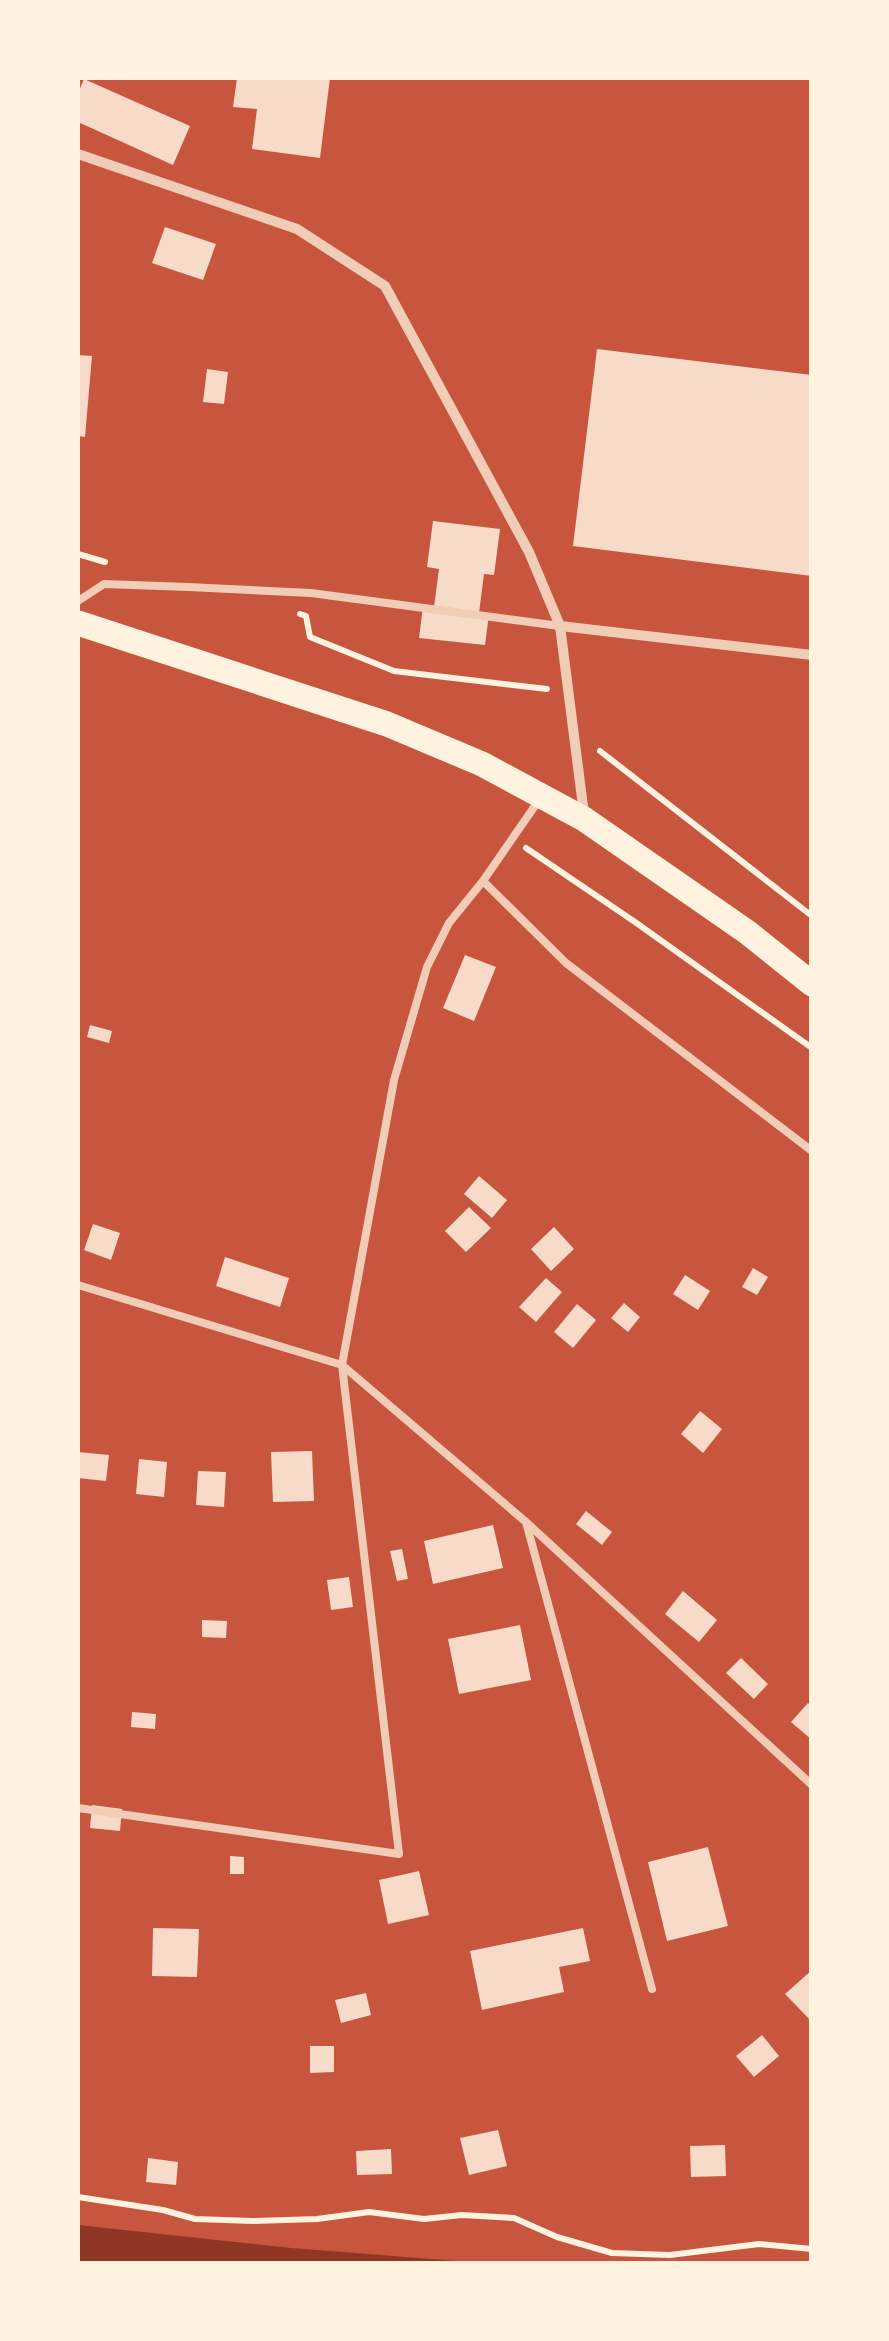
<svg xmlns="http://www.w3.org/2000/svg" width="889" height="2341" font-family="Lato,sans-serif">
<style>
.water{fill:#8f3625}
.building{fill:#f7dbc8}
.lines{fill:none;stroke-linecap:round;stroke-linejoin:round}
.path{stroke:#fff3e0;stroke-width:6}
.service{stroke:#f1ccb7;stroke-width:8}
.minor{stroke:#f1ccb7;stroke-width:10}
.primary{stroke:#fff3e0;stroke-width:25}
</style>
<rect width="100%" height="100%" fill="#c8553d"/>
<!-- water -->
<path class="water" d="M 78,2225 L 291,2248 L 482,2263 L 78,2263 Z"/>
<!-- building -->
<g class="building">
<path d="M 237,78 L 330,78 L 320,158 L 252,149 L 257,109 L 233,107 Z"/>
<path d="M 84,79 L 190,126 L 173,165 L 78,122 L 78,93 Z"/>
<path d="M 165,227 L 216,244 L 203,280 L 152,263 Z"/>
<path d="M 597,349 L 812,375 L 812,576 L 573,546 Z"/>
<path d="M 78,355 L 92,356 L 85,437 L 78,436 Z"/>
<path d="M 207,369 L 228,372 L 224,404 L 203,402 Z"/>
<path d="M 433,521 L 500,529 L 494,575 L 484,574 L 479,613 L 489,614 L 485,645 L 419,638 L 423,606 L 434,607 L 439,569 L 427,567 Z"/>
<path d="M 465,955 L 496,967 L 474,1021 L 443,1008 Z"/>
<path d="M 90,1025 L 112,1031 L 109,1043 L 87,1037 Z"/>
<path d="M 479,1176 L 507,1200 L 492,1218 L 464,1194 Z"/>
<path d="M 469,1207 L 491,1228 L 466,1252 L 445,1231 Z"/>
<path d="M 93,1224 L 120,1233 L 111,1260 L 84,1250 Z"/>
<path d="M 554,1227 L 574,1249 L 551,1271 L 531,1249 Z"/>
<path d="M 225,1257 L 289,1278 L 280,1307 L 216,1286 Z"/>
<path d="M 753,1268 L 768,1277 L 757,1295 L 742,1287 Z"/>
<path d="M 685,1275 L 710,1291 L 698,1310 L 673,1294 Z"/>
<path d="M 546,1278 L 562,1292 L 536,1322 L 519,1307 Z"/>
<path d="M 624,1303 L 640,1317 L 628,1332 L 611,1318 Z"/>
<path d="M 577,1304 L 596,1320 L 573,1348 L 554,1332 Z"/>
<path d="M 700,1411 L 722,1429 L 703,1453 L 681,1434 Z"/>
<path d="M 312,1451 L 314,1501 L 273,1502 L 271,1452 Z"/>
<path d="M 78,1452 L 109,1455 L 106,1481 L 78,1478 Z"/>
<path d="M 139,1459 L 167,1462 L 164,1497 L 136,1494 Z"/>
<path d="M 198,1471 L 226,1472 L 224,1507 L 196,1505 Z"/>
<path d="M 586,1511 L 612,1532 L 602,1545 L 576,1524 Z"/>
<path d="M 493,1525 L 503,1568 L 433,1584 L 424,1541 Z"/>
<path d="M 402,1549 L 408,1579 L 397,1581 L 390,1551 Z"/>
<path d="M 349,1577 L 353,1607 L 331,1610 L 327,1580 Z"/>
<path d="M 683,1591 L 717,1620 L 699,1642 L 665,1614 Z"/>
<path d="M 202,1620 L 227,1621 L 226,1638 L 202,1637 Z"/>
<path d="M 520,1625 L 531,1680 L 459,1694 L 448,1639 Z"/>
<path d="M 741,1658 L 768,1684 L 754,1699 L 726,1673 Z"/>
<path d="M 808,1703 L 812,1707 L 812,1740 L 791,1722 Z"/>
<path d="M 132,1712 L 156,1714 L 155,1729 L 131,1727 Z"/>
<path d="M 92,1805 L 122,1809 L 120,1831 L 90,1828 Z"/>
<path d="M 708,1847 L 728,1926 L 667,1941 L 648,1862 Z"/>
<path d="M 230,1856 L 244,1857 L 244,1874 L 230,1874 Z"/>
<path d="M 419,1871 L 429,1915 L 388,1924 L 379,1880 Z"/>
<path d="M 153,1928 L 199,1929 L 197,1977 L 152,1976 Z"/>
<path d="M 583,1928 L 590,1961 L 559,1967 L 564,1992 L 482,2010 L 470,1951 Z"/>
<path d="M 812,1970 L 812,2022 L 785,1994 Z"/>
<path d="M 366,1993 L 371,2015 L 341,2023 L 335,2000 Z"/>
<path d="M 762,2035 L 779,2056 L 754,2077 L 736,2056 Z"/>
<path d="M 310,2046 L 334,2046 L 334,2072 L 310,2073 Z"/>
<path d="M 498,2130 L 507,2166 L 469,2175 L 460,2138 Z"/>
<path d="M 725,2145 L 726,2176 L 691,2177 L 690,2146 Z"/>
<path d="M 391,2149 L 392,2174 L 357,2175 L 356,2151 Z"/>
<path d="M 148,2158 L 178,2162 L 176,2185 L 146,2182 Z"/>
</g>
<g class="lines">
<!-- path -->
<g class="path">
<path d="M 78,554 L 105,562"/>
<path d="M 300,614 L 306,616 L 310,637 L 394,671 L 547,689"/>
<path d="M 600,751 L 812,916"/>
<path d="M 526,848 L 635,922 L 812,1048"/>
<path d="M 78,2197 L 163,2210 L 195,2219 L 253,2221 L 317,2219 L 369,2212 L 424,2219 L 462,2215 L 514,2218 L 557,2237 L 612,2253 L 670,2255 L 759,2244 L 812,2249"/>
</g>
<!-- service -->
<g class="service">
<path d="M 78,601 L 104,584 L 188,587 L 311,593 L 560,626"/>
<path d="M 539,800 L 483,881 L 449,923 L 427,967 L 394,1080 L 342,1365 L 526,1522 L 812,1785"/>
<path d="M 483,881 L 566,963 L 812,1151"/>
<path d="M 78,1285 L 342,1365 L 399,1854 L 78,1808"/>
<path d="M 526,1522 L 652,1989"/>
</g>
<!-- minor -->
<g class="minor">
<path d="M 78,154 L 297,229 L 385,286 L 529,552 L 560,626 L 584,814"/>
<path d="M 560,626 L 812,655"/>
</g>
<!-- primary -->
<path class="primary" d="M 78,623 L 387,724 L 482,764 L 584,819 L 747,932 L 812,984"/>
</g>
<!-- border -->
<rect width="889" height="2341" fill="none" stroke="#fff3e0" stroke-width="160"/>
</svg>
